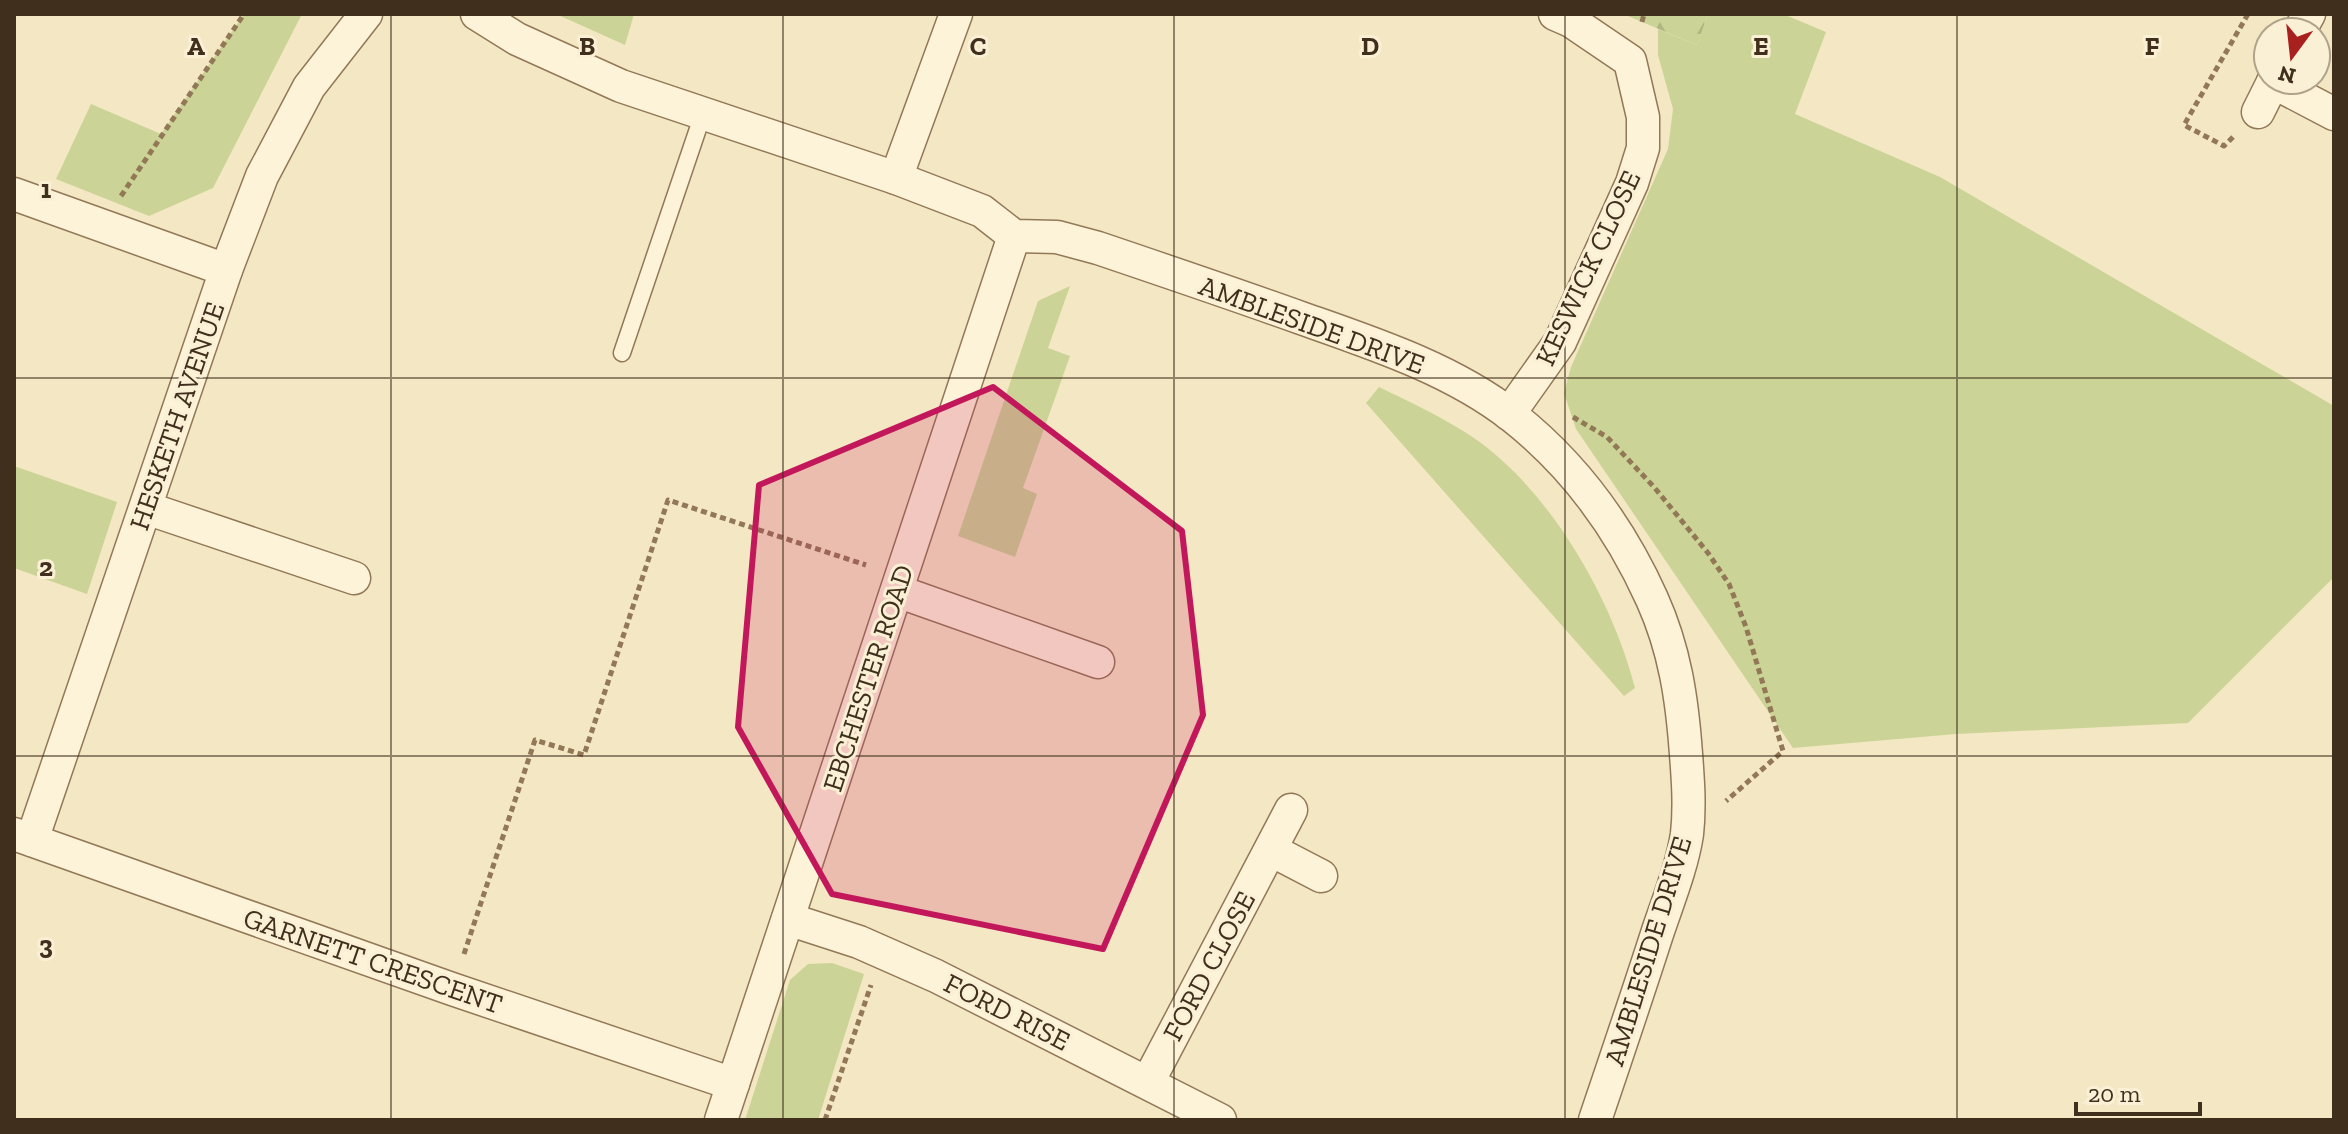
<svg xmlns="http://www.w3.org/2000/svg" width="2348" height="1134" font-family="'Zilla Slab',serif">
<style>
.green{fill:#cbd496}
.forest{fill:url(#forest-firs)}
.lines{fill:none;stroke-linecap:round;stroke-linejoin:round}
.service-casing{stroke:#927857;stroke-width:19}
.minor-casing{stroke:#927857;stroke-width:35}
.path{stroke:#927857;stroke-width:5;stroke-dasharray:6 4;stroke-linecap:butt}
.service{stroke:#fdf3d9;stroke-width:16}
.minor{stroke:#fdf3d9;stroke-width:32}
.marked{fill:#c2185b;fill-opacity:0.2;stroke:#c2185b;stroke-width:6;stroke-linejoin:round}
.grid{fill:none;stroke:#402f1d;stroke-width:2;stroke-opacity:0.55}
.labels{text-anchor:middle;dominant-baseline:central;stroke-width:6;stroke-linejoin:round;paint-order:stroke}
.street-label{font-size:28px;fill:#402f1d;stroke:#faf0d5}
.grid-label{font-size:26px;text-anchor:middle;font-weight:bold;fill:#402f1d;stroke:#faf0d5;stroke-width:6;stroke-linejoin:round;paint-order:stroke}
</style>
<defs>
<pattern id="forest-firs" width="22" height="20" patternUnits="userSpaceOnUse" patternTransform="scale(2)"><rect width="22" height="20" fill="#cbd496"/><path d="M5 1l3.5 6h-7zM16 11l3.5 6h-7z" fill="#afb681"/></pattern>
</defs>
<rect width="100%" height="100%" fill="#f4e7c4"/>
<!-- green -->
<g class="green">
<path d="M 244,14 L 302,14 L 213,188 L 149,216 L 56,179 L 91,104 L 161,134 Z"/>
<path d="M 556,14 L 634,14 L 625,45 Z"/>
<path d="M 1708,14 L 1783,14 L 1826,32 L 1795,114 L 1940,177 L 2334,406 L 2334,577 L 2188,723 L 1956,734 L 1793,748 L 1576,429 L 1564,393 L 1571,367 L 1668,149 L 1673,109 L 1658,55 L 1658,29 L 1697,45 Z"/>
<path d="M 1070,286 L 1048,348 L 1070,356 L 1023,488 L 1037,494 L 1015,557 L 958,536 L 1038,301 Z"/>
<path d="M 1379,387 C 1410,402 1442,417 1471,436 C 1549,488 1612,598 1635,688 L 1624,696 L 1366,403 Z"/>
<path d="M 14,466 L 117,502 L 87,594 L 14,568 Z"/>
<path d="M 832,963 L 864,974 L 818,1120 L 745,1120 L 790,980 L 808,964 Z"/>
</g>
<!-- forest -->
<path class="forest" d="M 1623,14 L 1708,14 L 1697,45 Z"/>
<g class="lines">
<!-- service casing -->
<g class="service-casing">
<path id="service" d="M 622,353 L 703,114"/>
</g>
<!-- minor casing -->
<g class="minor-casing">
<g id="minor">
<path d="M 477,14 L 517,39 L 621,86 L 896,178 L 982,211 L 1014,236 L 1057,237 L 1098,248 C 1166,271 1234,294 1301,318 C 1372,343 1452,369 1512,416 C 1573,464 1620,528 1652,599 C 1675,650 1682,699 1686,754 C 1688,780 1690,807 1687,834 C 1682,867 1668,901 1657,934 C 1637,996 1616,1058 1595,1120"/>
<path d="M 2299,32 L 2309,14"/>
<path d="M 2273,82 L 2334,114"/>
<path d="M 2258,112 L 2274,80"/>
<path d="M 896,178 L 956,14"/>
<path d="M 14,194 L 226,270"/>
<path d="M 1509,414 L 1560,342 L 1632,183 L 1643,148 L 1643,117 L 1630,61 L 1571,21 L 1555,14"/>
<path d="M 146,508 L 354,578"/>
<path d="M 897,591 L 1098,662"/>
<path d="M 14,834 L 452,989 L 733,1084"/>
<path d="M 32,840 L 226,270 L 262,176 L 309,87 L 366,14"/>
<path d="M 1271,850 L 1321,876"/>
<path d="M 788,919 L 859,942 L 936,976 L 1220,1120"/>
<path d="M 1148,1082 L 1291,810"/>
<path d="M 721,1120 L 1014,236"/>
</g>
</g>
<!-- path -->
<g class="path">
<path d="M 1642,22 L 1644,14"/>
<path d="M 2233,137 L 2224,146 L 2184,125 L 2248,14"/>
<path d="M 121,196 L 244,14"/>
<path d="M 1573,417 L 1607,437 L 1654,487 L 1708,553 L 1729,584 L 1746,627 L 1783,751 L 1726,801"/>
<path d="M 464,954 L 535,740 L 584,755 L 668,500 L 866,565"/>
<path d="M 825,1120 L 871,985"/>
</g>
<!-- service -->
<use href="#service" class="service"/>
<!-- minor -->
<use href="#minor" class="minor"/>
</g>
<!-- marked area -->
<path class="marked" d="M 993,387 L 1182,531 L 1203,715 L 1103,949 L 832,894 L 738,727 L 759,485 Z"/>
<!-- grid -->
<path class="grid" d="M 391,14 L 391,1120M 783,14 L 783,1120M 1174,14 L 1174,1120M 1565,14 L 1565,1120M 1957,14 L 1957,1120M 14,378 L 2334,378M 14,756 L 2334,756"/>
<g class="labels">
<!-- street labels -->
<g class="street-label">
<text transform="translate(1588 268) rotate(-65)">KESWICK CLOSE</text>
<text transform="translate(1312 325) rotate(20)">AMBLESIDE DRIVE</text>
<text transform="translate(177 416) rotate(-71)">HESKETH AVENUE</text>
<text transform="translate(868 678) rotate(-72)">EBCHESTER ROAD</text>
<text transform="translate(1648 951) rotate(-73)">AMBLESIDE DRIVE</text>
<text transform="translate(373 961) rotate(19)">GARNETT CRESCENT</text>
<text transform="translate(1209 966) rotate(-62)">FORD CLOSE</text>
<text transform="translate(1007 1012) rotate(27)">FORD RISE</text>
</g>
</g>
<g class="grid-label">
<text x="196" y="55">A</text>
<text x="587" y="55">B</text>
<text x="978" y="55">C</text>
<text x="1370" y="55">D</text>
<text x="1761" y="55">E</text>
<text x="2152" y="55">F</text>
<text x="46" y="198">1</text>
<text x="46" y="576">2</text>
<text x="46" y="954">3</text>
</g>
<!-- border -->
<rect width="2348" height="1134" fill="none" stroke="#402f1d" stroke-width="32"/>
<!-- north arrow -->
<g transform="translate(2292 56) rotate(195)"><circle r="38" fill="#faf0d5" stroke="#b0a38b" stroke-width="2"/>
<path d="M0-6L14 30L0 20L-14 30Z" fill="#a9211e"/>
<text y="-12" font-size="22" font-weight="bold" text-anchor="middle" fill="#402f1d">N</text>
</g>
<!-- scale -->
<path d="M2076 1102v12h124v-12" fill="none" stroke="#402f1d" stroke-width="4"/>
<text x="2088" y="1102" font-size="24" fill="#402f1d" stroke="#faf0d5" stroke-width="6" paint-order="stroke">20 m</text>
</svg>
